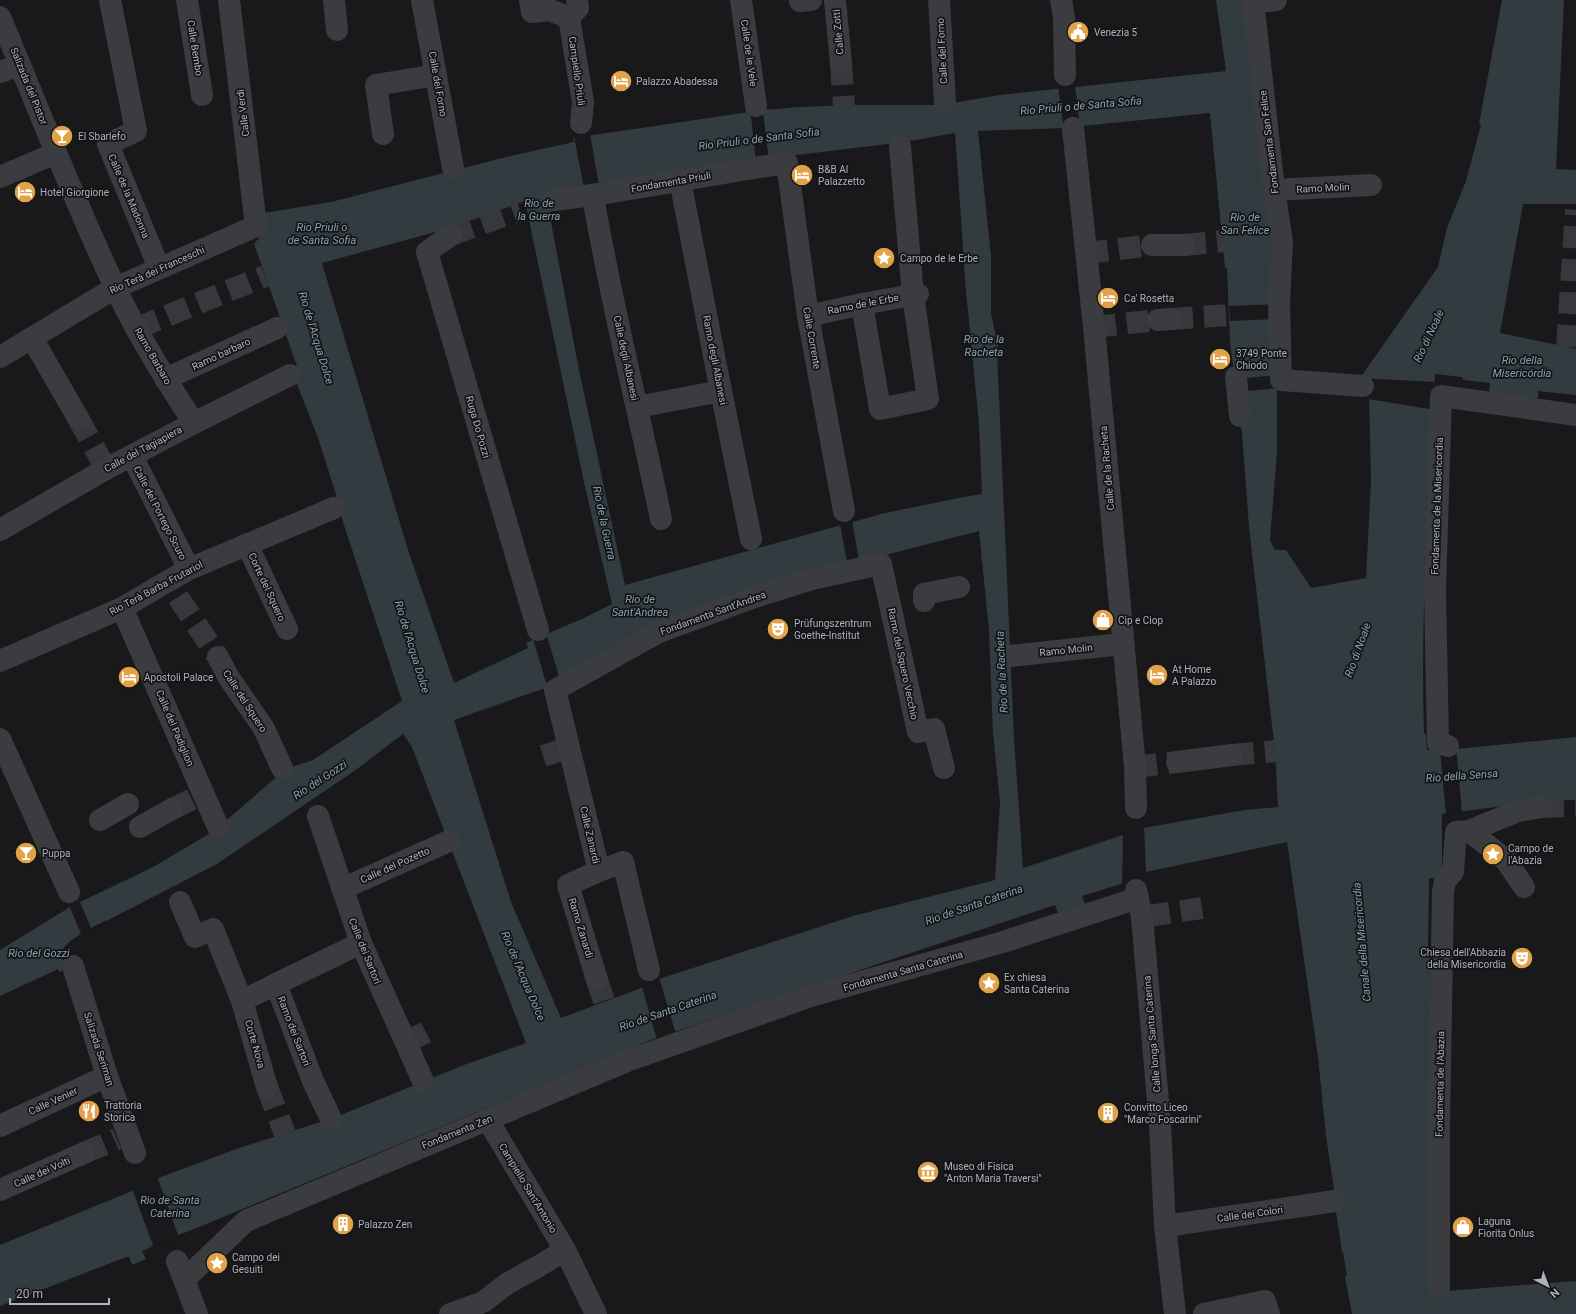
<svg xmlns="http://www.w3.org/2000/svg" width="1576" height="1314" font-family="Roboto,sans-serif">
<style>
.water{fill:#323b40;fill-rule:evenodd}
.pier{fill:#19191b}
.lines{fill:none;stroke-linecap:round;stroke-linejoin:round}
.pedestrian-tunnel{stroke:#37383b;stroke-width:22;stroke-dasharray:22 11;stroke-linecap:butt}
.pedestrian{stroke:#3a3c40;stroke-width:22}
.labels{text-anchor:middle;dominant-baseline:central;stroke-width:3.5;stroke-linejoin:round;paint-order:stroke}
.street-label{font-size:10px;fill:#adb2b9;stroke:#141416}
.poi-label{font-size:10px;fill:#adb2b9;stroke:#141416;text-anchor:start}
.water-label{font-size:11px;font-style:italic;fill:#87a1b1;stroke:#141416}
</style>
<rect width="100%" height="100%" fill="#19191b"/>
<!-- water -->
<path class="water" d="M 1216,0 L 1247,0 L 1270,225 L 1277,388 L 1277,451 L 1270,540 L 1275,550 L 1286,550 L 1311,588 L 1366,578 L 1371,481 L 1369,392 L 1360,378 L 1438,267 L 1447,228 L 1466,181 L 1481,125 L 1479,124 L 1502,0 L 1564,0 L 1556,169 L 1576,170 L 1576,204 L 1523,204 L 1500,333 L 1576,349 L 1576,395 L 1538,391 L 1538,399 L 1489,394 L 1490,383 L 1463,380 L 1462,377 L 1435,374 C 1429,493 1420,613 1424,733 L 1426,735 L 1427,750 L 1456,749 L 1576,737 L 1576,800 L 1542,801 L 1442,814 L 1442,878 L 1429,878 L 1428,945 L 1435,959 L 1446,1291 L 1576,1281 L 1576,1314 L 1352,1314 L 1345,1277 L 1347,1276 L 1343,1252 L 1342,1252 L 1335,1205 L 1335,1196 L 1326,1136 L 1318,1057 L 1287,842 L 1146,872 L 1121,884 L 1082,896 L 1085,904 L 1058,913 L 1055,905 L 656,1038 L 153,1246 L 142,1251 L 146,1259 L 132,1265 L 129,1257 L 126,1257 L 0,1306 L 0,1245 L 137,1189 L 158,1178 L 239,1148 L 336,1117 L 464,1065 L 526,1043 L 412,747 L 403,734 L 357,769 L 217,864 L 81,934 L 70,941 L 62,951 L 66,969 L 59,972 L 58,969 L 0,996 L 0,950 L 70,907 L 153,867 L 214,831 L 281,773 L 292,767 L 313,760 L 402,701 L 343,522 L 335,491 L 317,435 L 291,369 L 297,366 L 254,244 L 259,238 L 258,214 L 331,202 L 510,156 L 574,142 L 573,138 L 763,110 L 800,107 L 853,105 L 941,105 L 1000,95 L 1226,71 ZM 1210,113 L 1225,268 L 1227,268 L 1230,342 L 1242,433 L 1249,527 L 1275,751 L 1278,807 L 1244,810 L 1144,828 L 1023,868 L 1014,739 L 997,351 L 999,351 L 991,313 L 991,256 L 978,131 L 1063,128 ZM 955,133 L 966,291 L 979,424 L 982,494 L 964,497 L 885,513 L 625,585 L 578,365 L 551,222 L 553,220 L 551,209 L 756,160 L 904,142 ZM 525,201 L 584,482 L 612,604 L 584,618 L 526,643 L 528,648 L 454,683 L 409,553 L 322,263 L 450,228 ZM 979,531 L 989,630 L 993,733 L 1000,803 L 995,880 L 853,916 L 659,979 L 649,985 L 561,1018 L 511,902 L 454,720 L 548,687 L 885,555 Z"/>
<!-- pier -->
<g class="pier">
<path d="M 1075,85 L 1080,128 L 1064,130 L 1058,87 Z"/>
<path d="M 762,105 L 769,160 L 756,162 L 750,107 Z"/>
<path d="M 590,134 L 599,186 L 584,189 L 574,136 Z"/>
<path d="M 1275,304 L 1276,319 L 1230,321 L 1229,306 Z"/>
<path d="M 1278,375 L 1279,388 L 1236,392 L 1235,379 Z"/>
<path d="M 1360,378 L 1436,382 L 1435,410 L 1369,399 L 1369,392 Z"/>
<path d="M 852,520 L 859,561 L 847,562 L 840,524 Z"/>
<path d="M 546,633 L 561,683 L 548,689 L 533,639 Z"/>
<path d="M 1456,747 L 1462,813 L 1446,815 L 1440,751 Z"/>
<path d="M 1144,826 L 1146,874 L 1122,886 L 1123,833 Z"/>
<path d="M 79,900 L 91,928 L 105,921 L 106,923 L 82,935 L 66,947 L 64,957 L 68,968 L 66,969 L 62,958 L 62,951 L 65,946 L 81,934 L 69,905 Z"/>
<path d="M 659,977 L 676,1034 L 657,1040 L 642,987 L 649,985 L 649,983 Z"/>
<path d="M 157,1176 L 178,1235 L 196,1229 L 197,1230 L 154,1248 L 133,1191 Z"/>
</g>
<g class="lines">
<!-- pedestrian-tunnel -->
<g class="pedestrian-tunnel">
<path d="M 841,63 L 844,107"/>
<path d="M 451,235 L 520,210"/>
<path d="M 1184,245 L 1225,241"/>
<path d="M 1086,253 L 1152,245"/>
<path d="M 1171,319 L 1230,315"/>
<path d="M 1094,327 L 1158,320"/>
<path d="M 137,328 L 265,276"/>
<path d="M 1567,347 L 1576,210"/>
<path d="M 78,418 L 106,469"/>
<path d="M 178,597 L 218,657"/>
<path d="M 1232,755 L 1275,751"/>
<path d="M 543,756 L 565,749"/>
<path d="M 1135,767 L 1177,762"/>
<path d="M 1542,807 L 1576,806"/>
<path d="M 172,809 L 203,794"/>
<path d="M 1148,916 L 1202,908"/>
<path d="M 597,980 L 604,1001"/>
<path d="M 409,1041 L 426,1032"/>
<path d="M 267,1087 L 285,1134"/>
<path d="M 84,1153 L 117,1139"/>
</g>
<!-- pedestrian -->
<g class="pedestrian">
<path d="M 110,0 L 136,131 L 108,144 L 159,268"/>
<path d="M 187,0 L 202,95"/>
<path d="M 334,0 L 337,30"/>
<path d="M 422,0 L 453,168"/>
<path d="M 530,0 L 532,12 L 550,10 L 569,18"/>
<path d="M 741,0 L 756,106"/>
<path d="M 835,0 L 841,63"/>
<path d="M 939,0 L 945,102"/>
<path d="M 1061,0 L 1064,18 L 1065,75"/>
<path d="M 1253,0 L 1274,190 L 1282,242 L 1279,304 L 1281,380 L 1363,386"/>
<path d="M 800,1 L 811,0"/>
<path d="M 1253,3 L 1276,0"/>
<path d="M 0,17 C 38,107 73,199 115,287 C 137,334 165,379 194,423"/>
<path d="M 569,18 L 583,102 L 581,123"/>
<path d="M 569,18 L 578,8 L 577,0"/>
<path d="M 0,72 L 20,65"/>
<path d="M 1073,128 L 1094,327 L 1135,767 L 1136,808"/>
<path d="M 383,134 L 376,85 L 436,75"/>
<path d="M 0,177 L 56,153"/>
<path d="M 680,180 L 717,371 L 751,539"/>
<path d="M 1274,190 L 1371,185"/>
<path d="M 593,196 C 611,304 639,411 661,519"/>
<path d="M 554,200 C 632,191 709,174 787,163 L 808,316 L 844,511"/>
<path d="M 451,235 L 427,252 L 538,630"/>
<path d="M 1152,245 L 1184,245"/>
<path d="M 862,304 L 880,409 L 928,399 L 913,295 L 900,147"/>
<path d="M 808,316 L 862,304 L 918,294"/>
<path d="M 1158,320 L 1171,319"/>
<path d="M 32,338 L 78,418"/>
<path d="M 0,357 L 115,288 L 256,226 L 229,0"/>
<path d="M 1236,377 L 1240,416"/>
<path d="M 165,379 L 277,328"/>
<path d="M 637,407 L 721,391"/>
<path d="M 132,456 L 189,569"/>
<path d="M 0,530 L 106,469 L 194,423 L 290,375"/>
<path d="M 247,544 L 287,629"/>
<path d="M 924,601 L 924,594 L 959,587"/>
<path d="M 122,608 L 218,827"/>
<path d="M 1010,656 L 1122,644"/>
<path d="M 218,657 L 229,678 L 263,727 L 282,768"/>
<path d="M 0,661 L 122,608 L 189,569 L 334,508"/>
<path d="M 0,739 L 69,892"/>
<path d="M 1448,746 L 1438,743 L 1435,590 L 1441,396 L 1576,415"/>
<path d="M 1177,762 L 1232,755"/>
<path d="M 318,816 L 361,943 L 423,1081"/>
<path d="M 100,820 L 128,804"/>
<path d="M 140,827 L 172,809"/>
<path d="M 1469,831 L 1505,859 L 1524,887"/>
<path d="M 342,889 L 449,841"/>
<path d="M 1136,890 L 1142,917 L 1160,1124 L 1165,1226 L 1175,1314"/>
<path d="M 180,902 L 195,937 L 213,929 L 242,1001 L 267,1087"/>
<path d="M 73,966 L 107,1076 L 135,1153"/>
<path d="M 649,970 L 623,862 L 599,871 L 555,690 L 659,632 L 755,597 L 812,579 L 881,564 L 918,732 L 934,729 L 944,768"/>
<path d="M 597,980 L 568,885 L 599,871"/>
<path d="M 242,1001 L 276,984"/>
<path d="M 331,1119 L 313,1081 L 276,984 L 361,943"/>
<path d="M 489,1119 L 492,1127 L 565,1250 L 596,1314"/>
<path d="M 0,1126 L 107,1076"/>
<path d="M 0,1190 L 84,1153"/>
<path d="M 1165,1226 L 1335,1201"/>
<path d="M 177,1261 L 197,1314"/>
<path d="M 184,1280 L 246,1221 L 627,1061 L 811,996 L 1003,942 L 1138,898"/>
<path d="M 1439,1287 L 1439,1126 L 1443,892 L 1445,881 L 1453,872 L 1456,832 L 1469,831 L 1518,811 L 1542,807"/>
<path d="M 450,1314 L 483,1302 L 508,1283 L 539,1266 L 565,1250"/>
<path d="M 1204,1314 L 1265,1301 L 1269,1314"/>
</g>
</g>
<!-- icons -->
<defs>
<g id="civic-disc" transform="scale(1.15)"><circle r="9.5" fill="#e2a24a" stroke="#141416"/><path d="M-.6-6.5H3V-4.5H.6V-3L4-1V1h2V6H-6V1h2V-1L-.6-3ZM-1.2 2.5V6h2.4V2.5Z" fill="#fff"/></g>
<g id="hotel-disc" transform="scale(1.15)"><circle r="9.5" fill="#e2a24a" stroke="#141416"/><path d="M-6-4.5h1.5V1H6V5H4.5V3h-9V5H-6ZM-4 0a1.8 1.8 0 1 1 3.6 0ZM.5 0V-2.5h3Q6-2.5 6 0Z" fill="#fff"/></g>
<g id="bar-disc" transform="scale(1.15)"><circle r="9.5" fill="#e2a24a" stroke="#141416"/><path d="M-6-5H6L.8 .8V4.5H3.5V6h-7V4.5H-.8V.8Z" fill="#fff"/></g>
<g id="sight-disc" transform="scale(1.15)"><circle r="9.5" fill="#e2a24a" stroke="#141416"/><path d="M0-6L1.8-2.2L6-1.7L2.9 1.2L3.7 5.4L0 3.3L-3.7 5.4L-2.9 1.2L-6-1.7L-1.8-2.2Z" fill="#fff"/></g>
<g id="shop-disc" transform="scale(1.15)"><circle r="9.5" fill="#e2a24a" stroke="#141416"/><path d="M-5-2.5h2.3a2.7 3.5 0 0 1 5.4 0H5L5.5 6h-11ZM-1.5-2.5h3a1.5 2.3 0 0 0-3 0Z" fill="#fff"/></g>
<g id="theatre-disc" transform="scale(1.15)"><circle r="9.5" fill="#e2a24a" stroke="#141416"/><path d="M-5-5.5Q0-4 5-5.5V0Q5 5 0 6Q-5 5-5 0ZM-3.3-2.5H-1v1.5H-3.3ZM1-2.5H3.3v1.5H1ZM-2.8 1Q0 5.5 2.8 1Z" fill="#fff"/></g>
<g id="restaurant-disc" transform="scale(1.15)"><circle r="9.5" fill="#e2a24a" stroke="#141416"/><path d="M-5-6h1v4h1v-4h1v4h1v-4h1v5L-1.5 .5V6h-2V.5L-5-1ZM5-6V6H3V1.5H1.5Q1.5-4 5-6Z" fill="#fff"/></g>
<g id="building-disc" transform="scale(1.15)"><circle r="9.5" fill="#e2a24a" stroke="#141416"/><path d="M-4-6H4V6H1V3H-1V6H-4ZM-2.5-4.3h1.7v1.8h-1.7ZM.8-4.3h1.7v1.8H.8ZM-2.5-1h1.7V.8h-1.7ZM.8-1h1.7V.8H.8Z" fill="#fff"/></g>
<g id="museum-disc" transform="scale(1.15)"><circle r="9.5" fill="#e2a24a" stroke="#141416"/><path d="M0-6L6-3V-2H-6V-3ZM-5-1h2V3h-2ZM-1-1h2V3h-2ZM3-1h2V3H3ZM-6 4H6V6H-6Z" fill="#fff"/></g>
</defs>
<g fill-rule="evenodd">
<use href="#civic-disc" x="1078" y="32"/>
<use href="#hotel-disc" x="621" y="81"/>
<use href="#bar-disc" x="62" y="136"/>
<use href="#hotel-disc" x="802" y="175"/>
<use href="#hotel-disc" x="25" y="192"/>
<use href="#sight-disc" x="884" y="258"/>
<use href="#hotel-disc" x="1108" y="298"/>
<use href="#hotel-disc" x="1220" y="359"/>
<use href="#shop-disc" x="1103" y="620"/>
<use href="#theatre-disc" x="778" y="629"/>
<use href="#hotel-disc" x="1157" y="675"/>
<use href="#hotel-disc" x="129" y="677"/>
<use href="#bar-disc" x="26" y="853"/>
<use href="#sight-disc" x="1493" y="854"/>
<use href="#theatre-disc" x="1522" y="958"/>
<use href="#sight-disc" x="989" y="983"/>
<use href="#restaurant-disc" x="89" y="1111"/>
<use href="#building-disc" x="1108" y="1113"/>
<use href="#museum-disc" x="928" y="1172"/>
<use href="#building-disc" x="343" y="1224"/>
<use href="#shop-disc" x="1463" y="1227"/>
<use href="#sight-disc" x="217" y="1263"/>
</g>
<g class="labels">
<!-- street labels -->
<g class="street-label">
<text transform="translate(838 32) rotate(-95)">Calle Zotti</text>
<text transform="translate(195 48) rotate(81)">Calle Bembo</text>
<text transform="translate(942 51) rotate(-93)">Calle del Forno</text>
<text transform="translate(749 53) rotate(82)">Calle de le Vele</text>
<text transform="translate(577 71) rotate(82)">Campiello Priuli</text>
<text transform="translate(438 84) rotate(80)">Calle del Forno</text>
<text transform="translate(29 86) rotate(68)">Salizada del Pistor</text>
<text transform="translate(243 113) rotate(-97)">Calle Verdi</text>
<text transform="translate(1269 142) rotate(-97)">Fondamenta San Felice</text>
<text transform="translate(671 182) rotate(-10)">Fondamenta Priuli</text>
<text transform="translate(1323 188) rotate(-3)">Ramo Molin</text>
<text transform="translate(129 196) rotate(67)">Calle de la Madonna</text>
<text transform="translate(157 270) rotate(-24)">Rio Terà dei Franceschi</text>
<text transform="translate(863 304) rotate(-11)">Ramo de le Erbe</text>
<text transform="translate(812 338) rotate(80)">Calle Corrente</text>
<text transform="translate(221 354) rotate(-25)">Ramo barbaro</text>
<text transform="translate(153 356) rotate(60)">Ramo Barbaro</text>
<text transform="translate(626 358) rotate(78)">Calle degli Albanesi</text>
<text transform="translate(715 360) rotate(79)">Ramo degli Albanesi</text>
<text transform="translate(478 427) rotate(74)">Ruga Do Pozzi</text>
<text transform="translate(143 449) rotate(-28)">Calle del Tagiapiera</text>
<text transform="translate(1107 468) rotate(-95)">Calle de la Racheta</text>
<text transform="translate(1437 506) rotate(-88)">Fondamenta de la Misericordia</text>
<text transform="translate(160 513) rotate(63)">Calle del Portego Scuro</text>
<text transform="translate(267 587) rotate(65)">Corte del Squero</text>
<text transform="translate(156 588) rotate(-28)">Rio Terà Barba Frutariol</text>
<text transform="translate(713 613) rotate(-20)">Fondamenta Sant'Andrea</text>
<text transform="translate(1066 650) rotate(-6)">Ramo Molin</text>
<text transform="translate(903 664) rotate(78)">Ramo del Squero Vecchio</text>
<text transform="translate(245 701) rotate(57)">Calle del Squero</text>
<text transform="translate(175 728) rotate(67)">Calle del Padiglion</text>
<text transform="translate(590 835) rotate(77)">Calle Zanardi</text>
<text transform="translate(395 865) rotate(-24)">Calle del Pozetto</text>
<text transform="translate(581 928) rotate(73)">Ramo Zanardi</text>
<text transform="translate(365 951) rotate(68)">Calle dei Sartori</text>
<text transform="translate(903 971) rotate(-16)">Fondamenta Santa Caterina</text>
<text transform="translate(294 1031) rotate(69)">Ramo dei Sartori</text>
<text transform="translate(1152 1034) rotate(-95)">Calle longa Santa Caterina</text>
<text transform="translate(255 1044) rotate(74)">Corte Nova</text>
<text transform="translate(99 1049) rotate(72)">Salizada Seriman</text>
<text transform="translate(1440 1084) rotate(-89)">Fondamenta de l'Abazia</text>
<text transform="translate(53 1101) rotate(-25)">Calle Venier</text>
<text transform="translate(457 1132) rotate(-22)">Fondamenta Zen</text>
<text transform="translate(42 1172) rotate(-24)">Calle dei Volti</text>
<text transform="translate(528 1188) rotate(59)">Campiello Sant'Antonio</text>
<text transform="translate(1250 1214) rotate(-8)">Calle dei Colori</text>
</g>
<!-- poi labels -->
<g class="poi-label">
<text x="1094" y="32">Venezia 5</text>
<text x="636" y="81">Palazzo Abadessa</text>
<text x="78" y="136">El Sbarlefo</text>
<text x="818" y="169">B&amp;B Al<tspan x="818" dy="12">Palazzetto</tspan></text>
<text x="40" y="192">Hotel Giorgione</text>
<text x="900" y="258">Campo de le Erbe</text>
<text x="1124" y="298">Ca' Rosetta</text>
<text x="1236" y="353">3749 Ponte<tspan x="1236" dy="12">Chiodo</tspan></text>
<text x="1118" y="620">Cip e Ciop</text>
<text x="794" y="623">Prüfungszentrum<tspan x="794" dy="12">Goethe-Institut</tspan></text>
<text x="1172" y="669">At Home<tspan x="1172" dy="12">A Palazzo</tspan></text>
<text x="144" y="677">Apostoli Palace</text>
<text x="1508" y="848">Campo de<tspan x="1508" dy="12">l'Abazia</tspan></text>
<text x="42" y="853">Puppa</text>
<text x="1506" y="952" text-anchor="end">Chiesa dell'Abbazia<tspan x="1506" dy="12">della Misericordia</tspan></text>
<text x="1004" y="977">Ex chiesa<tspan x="1004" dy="12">Santa Caterina</tspan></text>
<text x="104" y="1105">Trattoria<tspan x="104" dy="12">Storica</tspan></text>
<text x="1124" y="1107">Convitto Liceo<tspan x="1124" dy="12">"Marco Foscarini"</tspan></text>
<text x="944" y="1166">Museo di Fisica<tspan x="944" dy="12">"Anton Maria Traversi"</tspan></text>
<text x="1478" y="1221">Laguna<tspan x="1478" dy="12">Fiorita Onlus</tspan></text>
<text x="358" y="1224">Palazzo Zen</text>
<text x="232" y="1257">Campo dei<tspan x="232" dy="12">Gesuiti</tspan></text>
</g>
<!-- water labels -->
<g class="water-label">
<text transform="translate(1081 106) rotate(-5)">Rio Priuli o de Santa Sofia</text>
<text transform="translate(759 139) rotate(-7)">Rio Priuli o de Santa Sofia</text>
<text x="539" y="203">Rio de<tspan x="539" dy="13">la Guerra</tspan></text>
<text x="1245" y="217">Rio de<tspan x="1245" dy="13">San Felice</tspan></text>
<text x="322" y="227">Rio Priuli o<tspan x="322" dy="13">de Santa Sofia</tspan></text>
<text transform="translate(1429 336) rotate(-65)">Rio di Noale</text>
<text transform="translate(316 338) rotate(73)">Rio de l'Acqua Dolce</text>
<text x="984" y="339">Rio de la<tspan x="984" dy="13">Racheta</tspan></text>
<text x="1522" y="360">Rio della<tspan x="1522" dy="13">Misericórdia</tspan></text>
<text transform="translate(604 523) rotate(78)">Rio de la Guerra</text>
<text x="640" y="599">Rio de<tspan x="640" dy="13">Sant'Andrea</tspan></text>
<text transform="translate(412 647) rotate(73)">Rio de l'Acqua Dolce</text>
<text transform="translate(1358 650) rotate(-70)">Rio di Noale</text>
<text transform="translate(1002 672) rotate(-93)">Rio de la Racheta</text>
<text transform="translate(1462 776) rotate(-4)">Rio della Sensa</text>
<text transform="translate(320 780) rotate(-33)">Rio del Gozzi</text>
<text transform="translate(974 905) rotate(-19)">Rio de Santa Caterina</text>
<text transform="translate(1362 942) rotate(-95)">Canale della Misericordia</text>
<text x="39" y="953">Rio del Gozzi</text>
<text transform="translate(523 976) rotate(67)">Rio de l'Acqua Dolce</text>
<text transform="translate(668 1011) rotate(-19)">Rio de Santa Caterina</text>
<text x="170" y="1200">Rio de Santa<tspan x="170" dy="13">Caterina</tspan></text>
</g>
</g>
<!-- north arrow -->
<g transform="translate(1548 1286) rotate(138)" stroke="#141416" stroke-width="3" paint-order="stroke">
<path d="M0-3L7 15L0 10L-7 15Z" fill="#adb2b9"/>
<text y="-6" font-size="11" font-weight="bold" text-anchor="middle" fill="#adb2b9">N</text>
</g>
<!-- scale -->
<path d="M10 1298v6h99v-6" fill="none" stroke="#adb2b9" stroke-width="2"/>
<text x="16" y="1298" font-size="12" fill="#adb2b9" stroke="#141416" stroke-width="3" paint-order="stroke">20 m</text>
</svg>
